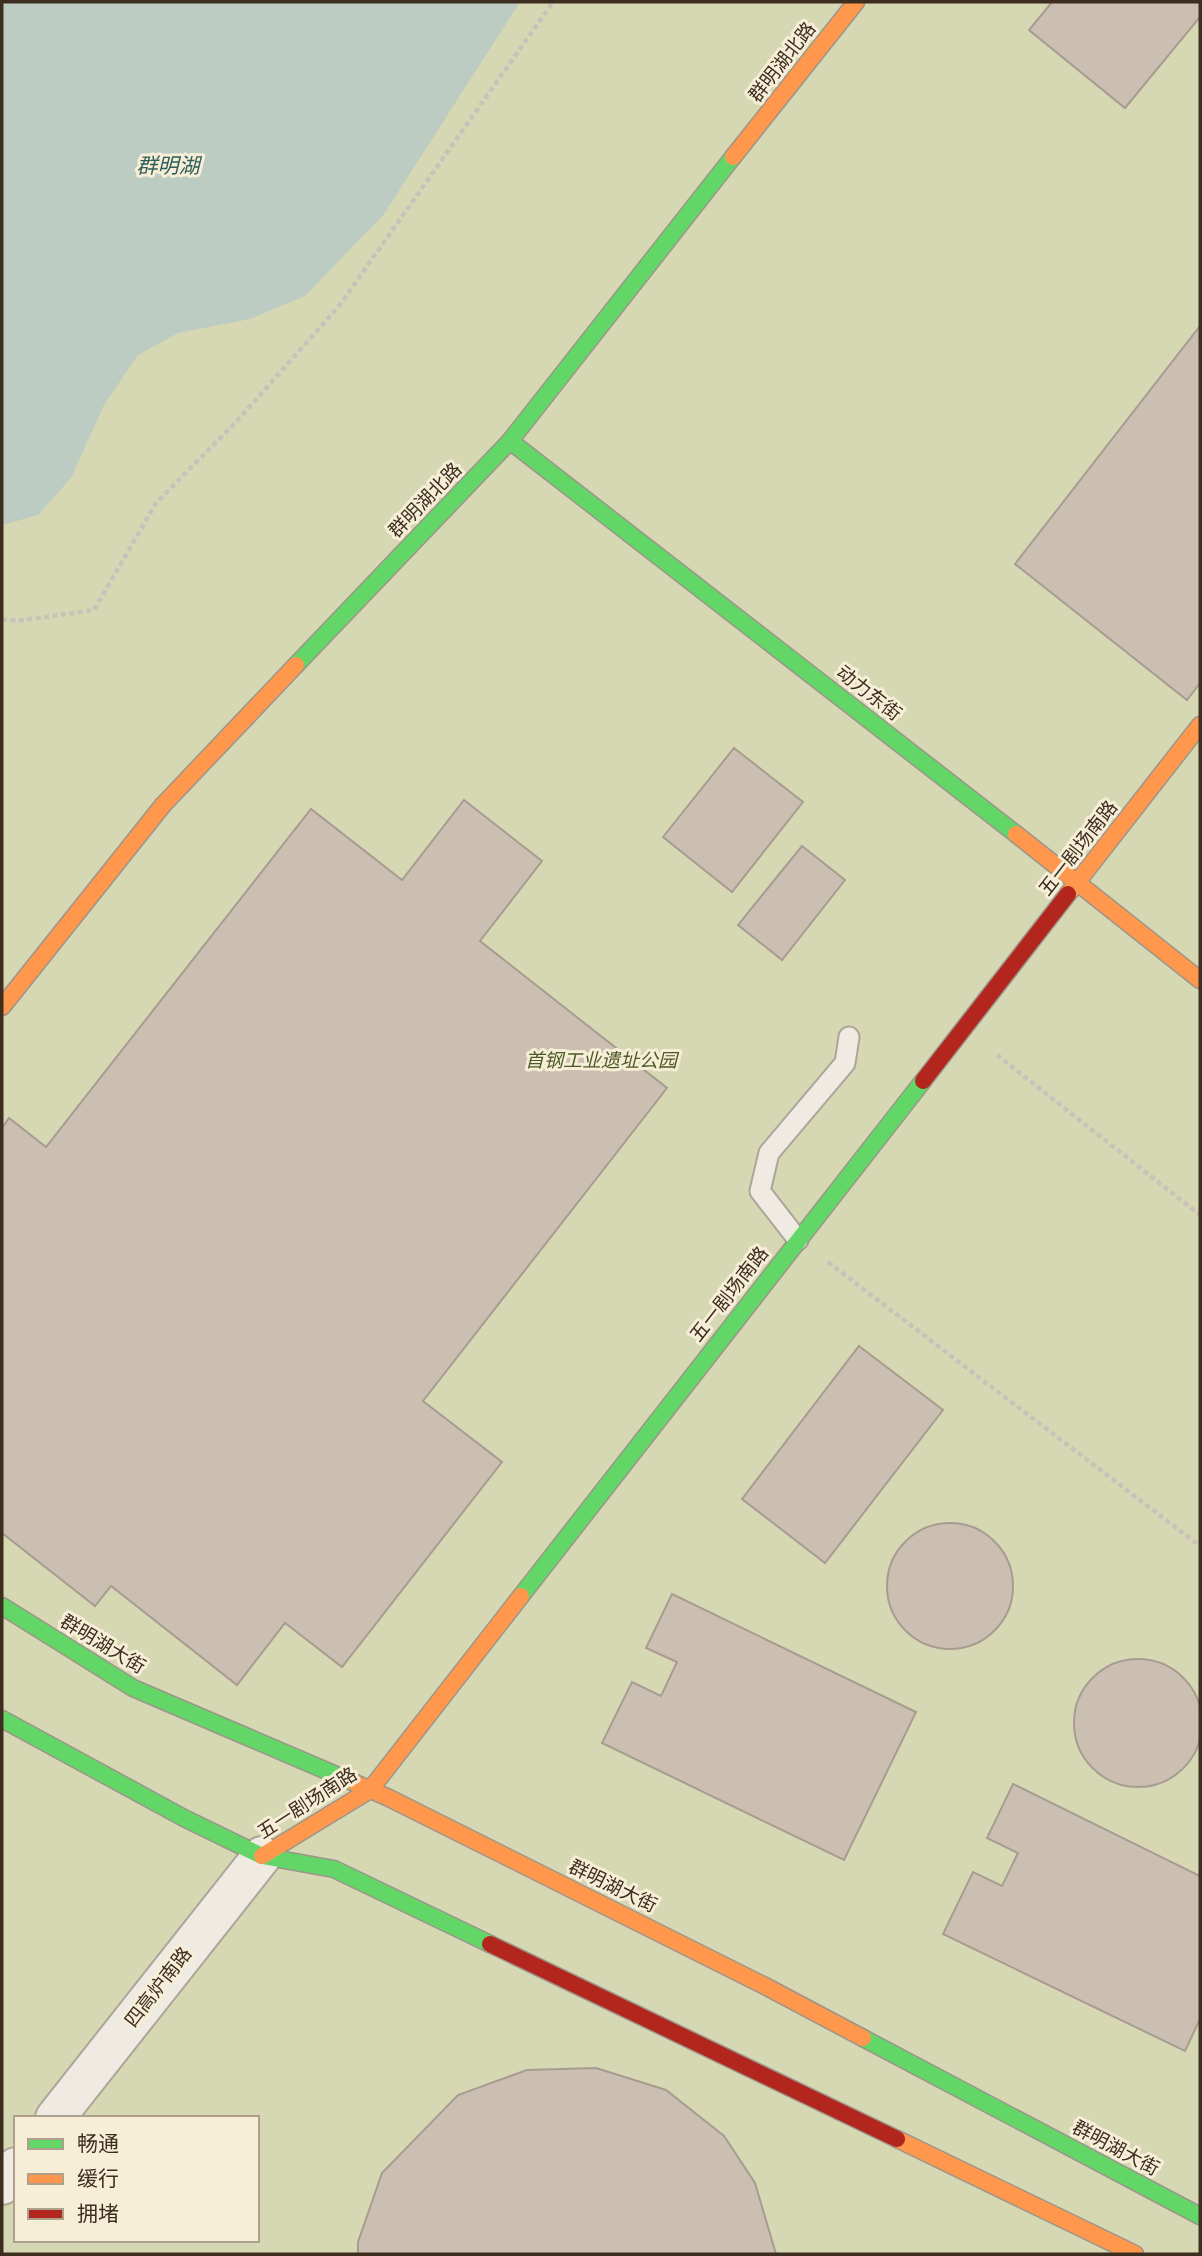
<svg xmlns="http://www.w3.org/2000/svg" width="1202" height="2256" font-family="'Crimson Pro','Noto Sans SC',serif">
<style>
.green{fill:#d6d7b3;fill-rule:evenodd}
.water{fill:#bcccc2}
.building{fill:#cbbfb2;stroke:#a89c90;stroke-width:2}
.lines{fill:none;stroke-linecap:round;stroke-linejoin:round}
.lane-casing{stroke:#ada599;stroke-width:23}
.street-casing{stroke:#ada599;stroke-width:42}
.fast-casing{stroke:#9c958a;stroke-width:19}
.slow-casing{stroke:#9c958a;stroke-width:19}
.jam-casing{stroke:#9c958a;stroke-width:19}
.path{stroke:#c8c2b9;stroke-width:4.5;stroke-dasharray:5 3.5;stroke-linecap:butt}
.lane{stroke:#efebe3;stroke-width:19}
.street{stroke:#efebe3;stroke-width:38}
.fast{stroke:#63d668;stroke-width:16}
.slow{stroke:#ff974d;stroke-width:16}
.jam{stroke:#b3261e;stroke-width:16}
.labels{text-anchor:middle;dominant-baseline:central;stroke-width:6;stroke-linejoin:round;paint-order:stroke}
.street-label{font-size:19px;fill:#3d2e20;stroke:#f7eed8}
.park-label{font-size:19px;font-style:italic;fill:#4d5a26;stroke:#f7eed8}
.water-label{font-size:21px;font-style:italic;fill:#2f5d5a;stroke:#f7eed8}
</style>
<rect width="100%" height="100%" fill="#e7e0d1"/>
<!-- green -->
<path class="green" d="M 2,2 L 1200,2 L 1200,2254 L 2,2254 ZM 16,2118 L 257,2118 L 257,2240 L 16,2240 Z"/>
<!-- water -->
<path class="water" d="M 2,2 L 520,2 L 384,214 L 305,296 L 250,319 L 178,333 L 138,355 L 104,405 L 71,478 L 38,515 L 2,525 Z"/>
<!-- building -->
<g class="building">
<path d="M 1052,2 L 1200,2 L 1200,17 L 1125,108 L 1029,30 Z"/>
<path d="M 1200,326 L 1200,683 L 1187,700 L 1015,564 Z"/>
<path d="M 734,748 L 803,802 L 732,892 L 663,837 Z"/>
<path d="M 464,800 L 542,861 L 480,941 L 667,1088 L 423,1401 L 502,1462 L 342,1667 L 285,1623 L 237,1685 L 111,1586 L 95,1606 L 2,1533 L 2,1128 L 9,1118 L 46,1147 L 311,809 L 402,880 Z"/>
<path d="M 802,846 L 845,880 L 782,960 L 738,925 Z"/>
<path d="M 859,1346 L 943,1410 L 825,1563 L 742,1499 Z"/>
<circle cx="950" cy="1586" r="63"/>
<path d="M 672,1594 L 916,1712 L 844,1860 L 602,1743 L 632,1682 L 661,1696 L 677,1662 L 646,1648 Z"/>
<circle cx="1138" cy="1723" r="64"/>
<path d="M 1013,1784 L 1200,1876 L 1200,2019 L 1185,2051 L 943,1934 L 973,1872 L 1002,1886 L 1018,1853 L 987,1838 Z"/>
<path d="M 596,2068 L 666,2090 L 724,2136 L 755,2183 L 776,2254 L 358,2254 L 358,2242 L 382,2173 L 458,2095 L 527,2070 Z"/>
</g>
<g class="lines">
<!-- lane casing -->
<g class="lane-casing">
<path id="lane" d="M 798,1240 L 760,1191 L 769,1153 L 845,1063 L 849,1037"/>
</g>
<!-- street casing -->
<g class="street-casing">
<g id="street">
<path d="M 55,2118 L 262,1856"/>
<path d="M 2,2185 L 16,2167"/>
</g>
</g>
<!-- fast casing -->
<g class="fast-casing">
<g id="fast">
<path d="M 510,441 L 1016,834"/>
<path d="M 296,665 L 510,441 L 733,157"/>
<path d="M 521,1596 L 923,1081"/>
<path d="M 2,1606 L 133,1688 L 355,1783"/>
<path d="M 2,1719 L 184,1818 L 262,1856 L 334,1869 L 490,1944"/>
<path d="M 863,2038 L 1200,2216"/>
</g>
</g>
<!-- slow casing -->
<g class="slow-casing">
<g id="slow">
<path d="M 733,157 L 856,2"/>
<path d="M 1016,834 L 1200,980"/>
<path d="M 1068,894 L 1200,725"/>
<path d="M 2,1007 L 163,805 L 296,665"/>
<path d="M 355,1783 L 389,1798 L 765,1986 L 863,2038"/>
<path d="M 262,1856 L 370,1790 L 521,1596"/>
<path d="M 897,2139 L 1135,2254"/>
</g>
</g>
<!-- jam casing -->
<g class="jam-casing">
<g id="jam">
<path d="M 923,1081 L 1068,894"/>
<path d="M 490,1944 L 897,2139"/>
</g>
</g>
<!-- path -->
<g class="path">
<path d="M 2,619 L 17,621 L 94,610 L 156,503 L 236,422 L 339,306 L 553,2"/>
<path d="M 997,1055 L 1200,1215"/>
<path d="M 828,1262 L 1200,1546"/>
</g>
<!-- lane -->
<use href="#lane" class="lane"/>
<!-- street -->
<use href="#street" class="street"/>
<!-- fast -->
<use href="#fast" class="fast"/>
<!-- slow -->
<use href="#slow" class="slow"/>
<!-- jam -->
<use href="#jam" class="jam"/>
</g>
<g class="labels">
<!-- street labels -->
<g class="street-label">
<text transform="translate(782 62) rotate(-52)">群明湖北路</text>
<text transform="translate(425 500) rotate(-46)">群明湖北路</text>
<text transform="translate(869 693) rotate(38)">动力东街</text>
<text transform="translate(1078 848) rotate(-52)">五一剧场南路</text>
<text transform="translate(729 1294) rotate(-52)">五一剧场南路</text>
<text transform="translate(103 1644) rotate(31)">群明湖大街</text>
<text transform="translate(307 1803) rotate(-33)">五一剧场南路</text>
<text transform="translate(613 1886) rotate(26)">群明湖大街</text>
<text transform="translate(158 1987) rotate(-52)">四高炉南路</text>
<text transform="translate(1116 2148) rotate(28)">群明湖大街</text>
</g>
<!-- park labels -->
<g class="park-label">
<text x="601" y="1060">首钢工业遗址公园</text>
</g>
<!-- water labels -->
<g class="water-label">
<text x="168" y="166">群明湖</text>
</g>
</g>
<!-- border -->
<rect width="1202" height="2256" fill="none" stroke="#3d2e20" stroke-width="7"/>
<!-- legend -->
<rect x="14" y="2116" width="245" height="126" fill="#f7eed8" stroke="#ada18e" stroke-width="2"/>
<rect x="28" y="2139" width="35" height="10" fill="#63d668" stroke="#ada18e" stroke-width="2"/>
<text x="77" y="2151" font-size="21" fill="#3d2e20">畅通</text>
<rect x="28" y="2174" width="35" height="10" fill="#ff974d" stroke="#ada18e" stroke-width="2"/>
<text x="77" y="2186" font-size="21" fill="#3d2e20">缓行</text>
<rect x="28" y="2209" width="35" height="10" fill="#b3261e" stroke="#ada18e" stroke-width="2"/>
<text x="77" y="2221" font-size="21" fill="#3d2e20">拥堵</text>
</svg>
